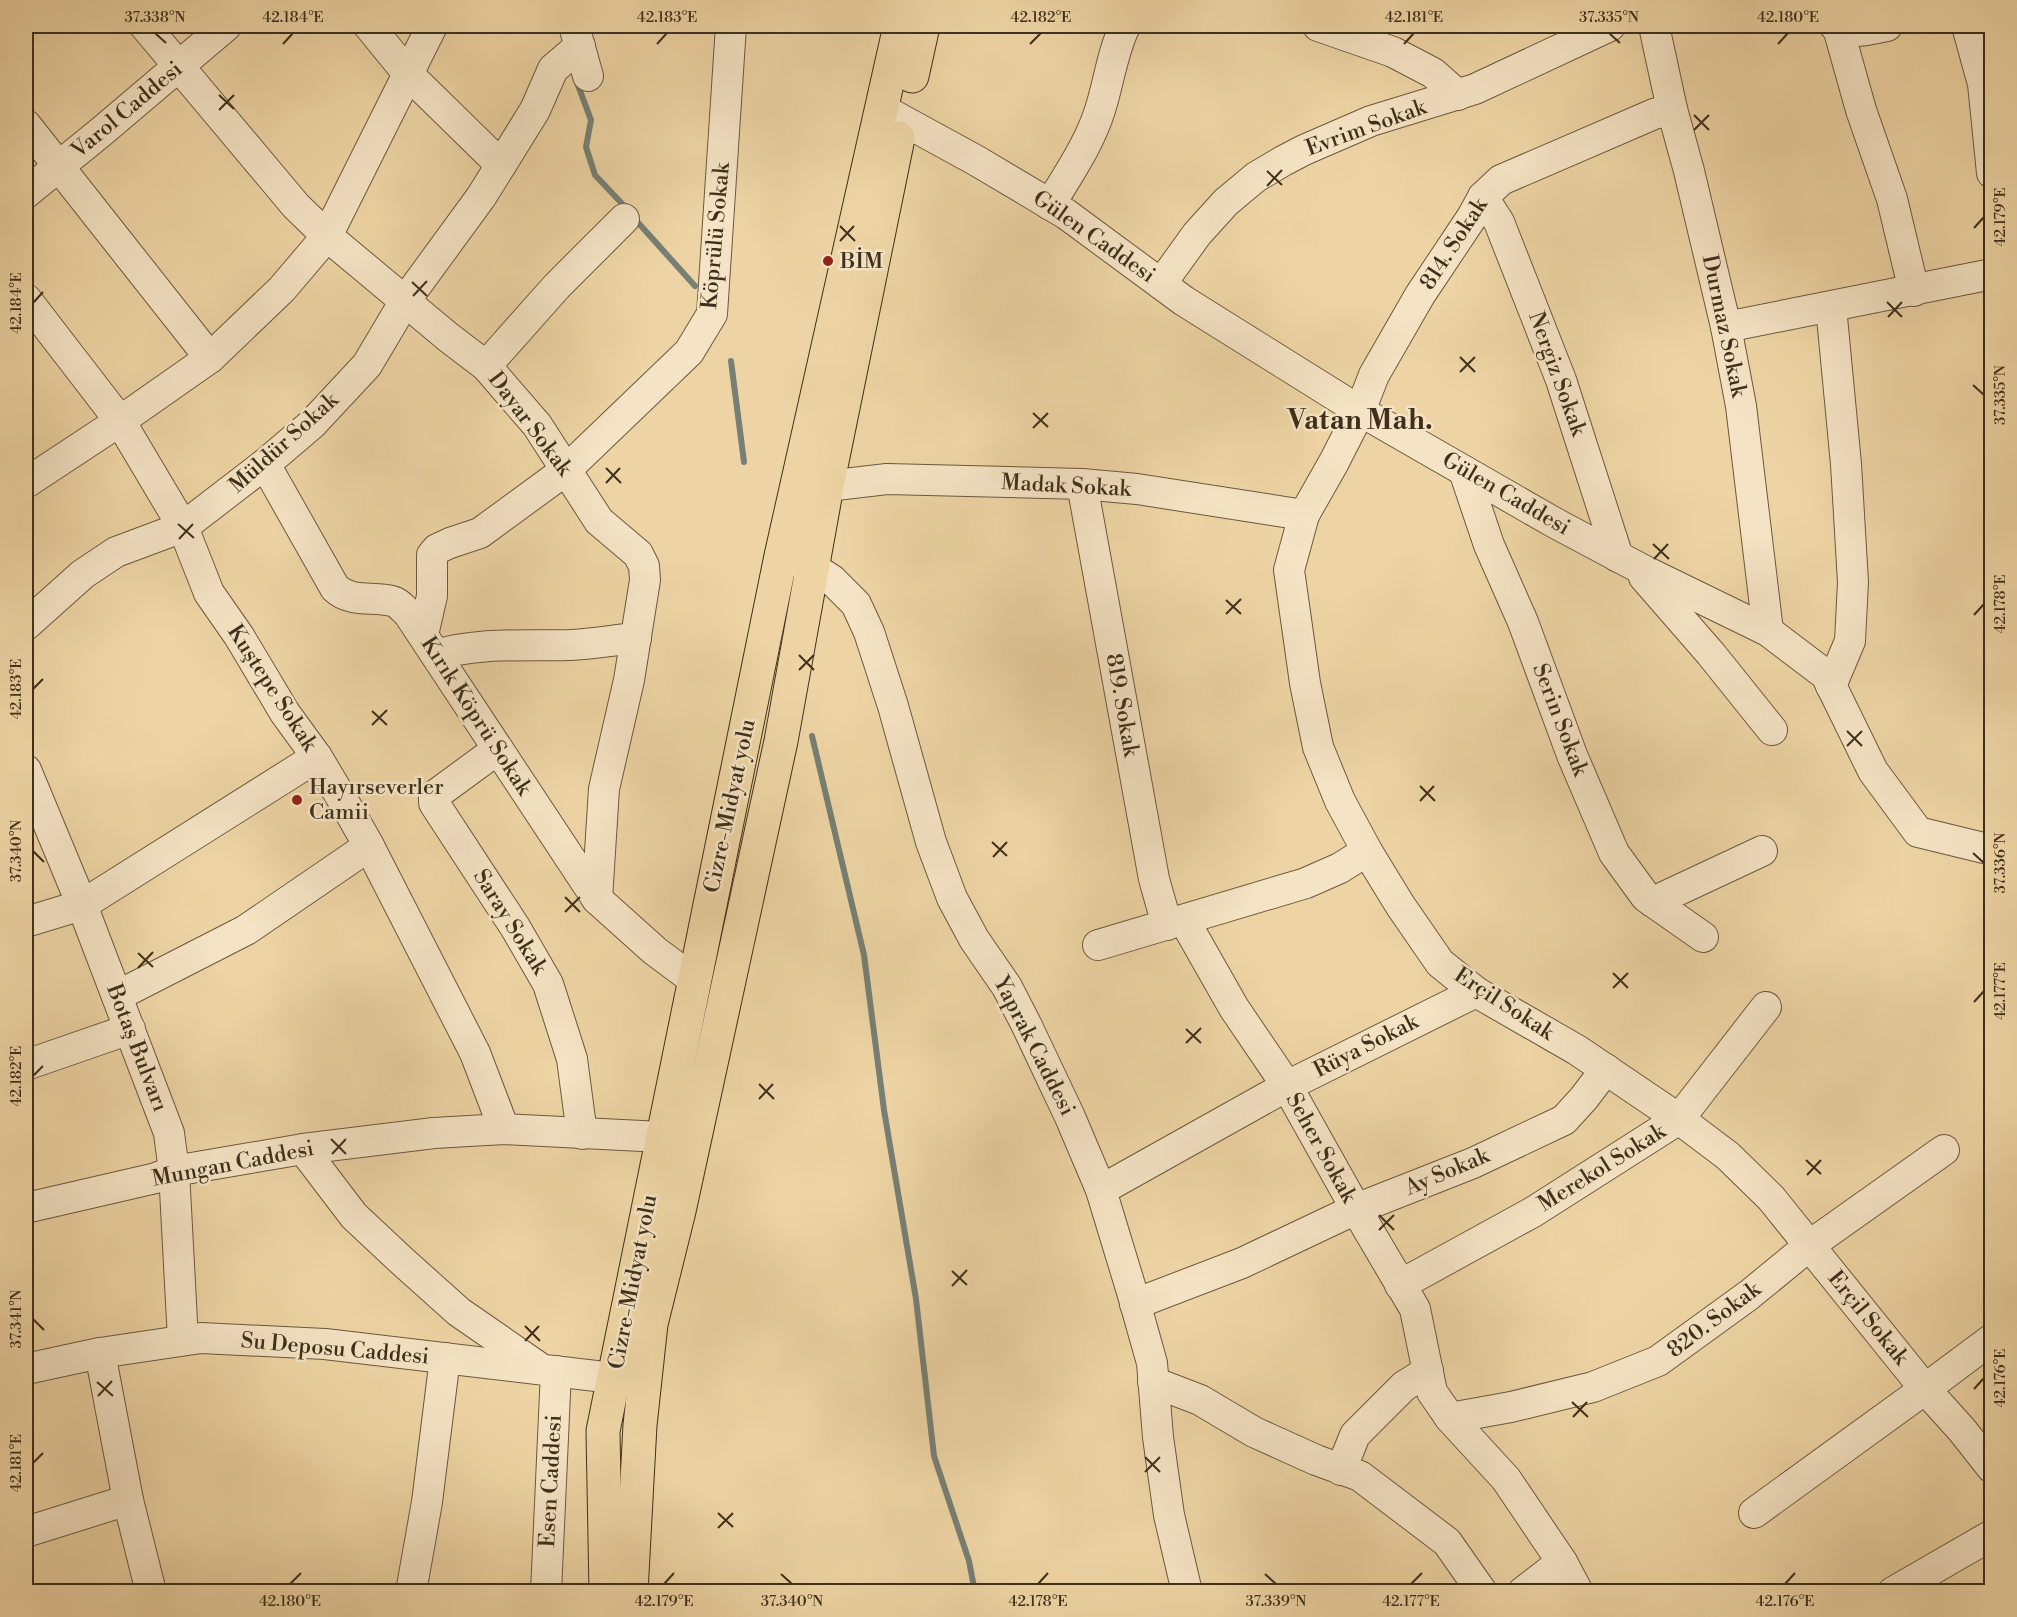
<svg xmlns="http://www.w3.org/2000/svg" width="2017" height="1617" font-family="'Libre Bodoni',serif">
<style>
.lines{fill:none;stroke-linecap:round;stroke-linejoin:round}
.stream{stroke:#768075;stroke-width:6}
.minor-casing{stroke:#6a593e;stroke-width:32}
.highway-casing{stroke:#3e301c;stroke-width:35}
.minor{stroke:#f4e3c4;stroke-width:30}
.highway{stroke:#eed4a4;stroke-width:33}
.ticks{fill:none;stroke:#3e301c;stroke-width:2}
.poi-dot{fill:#8f2418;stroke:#f4e3c4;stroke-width:2}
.labels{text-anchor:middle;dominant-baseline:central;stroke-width:5;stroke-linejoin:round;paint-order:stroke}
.street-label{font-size:22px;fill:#3e301c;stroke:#f4e3c4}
.poi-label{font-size:22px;fill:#3e301c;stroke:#f4e3c4;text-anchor:start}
.district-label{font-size:28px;font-weight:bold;fill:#3e301c;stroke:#f4e3c4}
.neatline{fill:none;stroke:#3e301c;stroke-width:2}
.ticks-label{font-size:15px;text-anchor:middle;fill:#3e301c}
</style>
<rect width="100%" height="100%" fill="#eed4a4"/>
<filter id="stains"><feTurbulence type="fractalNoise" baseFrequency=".00333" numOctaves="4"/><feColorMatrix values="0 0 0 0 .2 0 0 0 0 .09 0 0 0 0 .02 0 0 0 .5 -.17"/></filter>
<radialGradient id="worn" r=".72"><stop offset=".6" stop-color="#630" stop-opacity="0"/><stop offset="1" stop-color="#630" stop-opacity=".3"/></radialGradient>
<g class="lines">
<!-- stream -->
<g class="stream">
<path d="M 576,80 L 591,120 L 586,147 L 595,175 L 627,209"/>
<path d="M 633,217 L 695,286"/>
<path d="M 731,361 L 744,462"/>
<path d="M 812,736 L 864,955 L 884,1110 L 916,1299 L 934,1456 L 969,1561 L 975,1592"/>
</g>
<!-- minor casing -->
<g class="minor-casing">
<g id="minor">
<path d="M 145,26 L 296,206 L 327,236 L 448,337 L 486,366 L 537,425 L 599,521 L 638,554 L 644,566 L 645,580 L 629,680 L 604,789 L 597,899"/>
<path d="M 369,26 L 409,75 L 501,165"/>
<path d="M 574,26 L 588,76"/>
<path d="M 1318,26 L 1393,52 L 1433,73 L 1458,95"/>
<path d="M 1654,26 L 1672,109 L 1689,171 L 1726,327 L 1741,406 L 1768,631"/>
<path d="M 1835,26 C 1850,36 1870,29 1887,26"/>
<path d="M 1967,26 L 1983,84 L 1992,173"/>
<path d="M 1838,28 L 1861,110 L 1892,199 L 1914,291"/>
<path d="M 882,109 L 977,161 L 1066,214 L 1184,301 L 1360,411 L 1555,523 L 1647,572 L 1768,631 L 1826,675 L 1873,771 L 1918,832 L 1992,850"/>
<path d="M 1672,109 L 1654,114 L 1501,180 L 1483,197 L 1472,217 L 1420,295 L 1374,375 L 1360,411 L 1334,462 L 1304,515 L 1289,570 L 1305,683 L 1318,747 L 1340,801 L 1367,851 L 1400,905 L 1440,963 L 1476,992 L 1577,1050 L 1679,1119 L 1728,1156 L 1771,1198 L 1925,1389 L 1962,1430 L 1992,1468"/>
<path d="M 26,125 L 210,358"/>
<path d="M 26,193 L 101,132 L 226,26"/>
<path d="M 1483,197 L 1499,222 L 1561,380 L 1618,557"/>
<path d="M 1050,205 C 1068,174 1089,145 1100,110 C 1109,82 1112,53 1125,26"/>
<path d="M 1161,284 L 1197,234 L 1226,202 L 1256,177 L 1283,161 L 1304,150 L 1371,121 L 1475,89 L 1610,26"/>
<path d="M 26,299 L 120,421 L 183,527 L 209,593 L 239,636 L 285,713 L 317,757 L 348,809 L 369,846 L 475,1053 L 504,1129"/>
<path d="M 1831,307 L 1846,464 L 1853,582 L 1850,641 L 1831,686"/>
<path d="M 1726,327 L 1992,274"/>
<path d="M 486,366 L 557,286 L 624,219"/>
<path d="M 265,464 L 335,588 C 351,603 373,596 392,601 C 398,602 403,609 408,613 L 597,899 L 655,951 L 694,980"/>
<path d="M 1464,471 L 1489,545 L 1523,622 L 1572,755 L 1614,853 L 1646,897 L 1703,937"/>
<path d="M 26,483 L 120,421 L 210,358 L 282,289 L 327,236 L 432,26"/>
<path d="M 1082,484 L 1154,879 L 1167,925"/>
<path d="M 827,486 L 887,479 L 1082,484 L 1137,489 L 1304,515"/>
<path d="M 790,559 L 812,567 L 832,580 L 856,604 L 869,632 L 893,706 L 931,842 L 952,898 L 974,939 L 1007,987 L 1027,1026 L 1070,1117 L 1101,1190 L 1132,1292 L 1152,1363 L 1158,1437 L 1169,1515 L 1187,1592"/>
<path d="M 1644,577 L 1711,654 L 1772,730"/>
<path d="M 26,625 L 83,574 L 116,552 L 183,527 L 265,464 L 312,424 L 367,365 L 405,301 L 481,197 L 501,165 L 535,110 L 553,69 L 580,46"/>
<path d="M 423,635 L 432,596 L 432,555 L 437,549 L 450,543 L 480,533 L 566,470 L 689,352 L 712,314 L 731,26"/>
<path d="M 436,655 C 480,642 524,646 570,645 C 592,644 614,640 636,638"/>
<path d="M 498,749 L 434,796 L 434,803 L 515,927 L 548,984 L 572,1059 L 582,1134"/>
<path d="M 26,770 L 82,905 L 169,1133 L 174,1171 L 183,1340"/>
<path d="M 1653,902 L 1762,851"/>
<path d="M 1184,920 L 1234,1008 L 1287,1086 L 1356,1209 L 1415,1309 L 1432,1392 L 1450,1418 L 1506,1479 L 1562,1562 L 1578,1592"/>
<path d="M 26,922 L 82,905 L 317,757"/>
<path d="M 1098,945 L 1306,883 L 1340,868 L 1367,851"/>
<path d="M 117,996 L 246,930 L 369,846"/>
<path d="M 26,1065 L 130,1029"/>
<path d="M 303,1149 L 354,1216 L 401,1260 L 459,1312 L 537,1366"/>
<path d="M 1101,1190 L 1287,1086 L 1476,992"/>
<path d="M 26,1208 L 156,1178 L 174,1171 L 303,1149 L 434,1133 L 504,1129 L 662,1137 L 685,1140"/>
<path d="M 1400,1285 L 1533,1212 L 1679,1119 L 1766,1007"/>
<path d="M 1135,1304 L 1242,1263 L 1356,1209 L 1473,1163 L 1564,1120 L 1584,1098 L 1606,1069"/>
<path d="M 100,1353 L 128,1500 L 151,1592"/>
<path d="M 26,1369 L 100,1353 L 201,1338 L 325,1344 L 613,1378 L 637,1377"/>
<path d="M 1153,1382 L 1200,1400 L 1254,1432 L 1316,1460 L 1360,1476 L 1447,1542 L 1482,1592"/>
<path d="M 1450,1418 L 1511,1407 L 1593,1387 L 1658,1361 L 1749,1295 L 1810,1245 L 1944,1150"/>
<path d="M 1341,1470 L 1355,1435 L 1404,1386 L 1428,1371"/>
<path d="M 1754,1513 L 1925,1389 L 1992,1339"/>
<path d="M 26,1532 L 128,1500"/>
<path d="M 411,1592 L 427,1502 L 445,1358"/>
<path d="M 546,1592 L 556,1371"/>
<path d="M 1523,1592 L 1562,1562"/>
<path d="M 1893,1592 L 1992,1535"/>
</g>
</g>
<!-- highway casing -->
<g class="highway-casing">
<g id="highway">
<path d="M 912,76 L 923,26"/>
<path d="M 606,1592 L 603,1431 L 781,556 L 900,26"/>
<path d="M 631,1592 L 640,1425 L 651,1324 L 679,1211 L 781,741 L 827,486 L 898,138"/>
</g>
</g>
<!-- minor -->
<use href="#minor" class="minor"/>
<!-- highway -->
<use href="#highway" class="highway"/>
</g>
<!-- ticks -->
<path class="ticks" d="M 155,33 L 166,43M 1609,33 L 1620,43M 283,44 L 293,33M 657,44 L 667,33M 1030,44 L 1041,33M 1404,44 L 1414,33M 1778,44 L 1788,33M 219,95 L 234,109M 219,110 L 234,95M 1694,115 L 1709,130M 1694,130 L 1709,115M 1267,171 L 1282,185M 1267,186 L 1282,170M 840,226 L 855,241M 1974,228 L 1984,217M 840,241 L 854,226M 412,282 L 427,296M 413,296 L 427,281M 1887,302 L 1902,317M 33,303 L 43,292M 1888,317 L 1902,302M 1460,357 L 1475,372M 1460,372 L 1475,357M 1973,385 L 1984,395M 1033,413 L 1048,427M 1033,428 L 1048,413M 606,468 L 621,483M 606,483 L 620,468M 178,524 L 194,538M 179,539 L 193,524M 1653,544 L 1669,559M 1654,559 L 1668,544M 1226,600 L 1241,614M 1226,614 L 1241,599M 1974,615 L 1984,604M 799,655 L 814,670M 799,670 L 814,655M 33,689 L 43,679M 372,711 L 387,725M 372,725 L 387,710M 1847,731 L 1862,746M 1847,746 L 1862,731M 1420,786 L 1435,801M 1420,801 L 1434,786M 992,842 L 1007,856M 33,851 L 44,862M 1973,853 L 1984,863M 993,857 L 1007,842M 565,897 L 580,912M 565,912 L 580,897M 138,953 L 153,967M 138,968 L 153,952M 1613,973 L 1628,988M 1613,988 L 1628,973M 1974,1002 L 1984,991M 1186,1029 L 1201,1043M 1186,1043 L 1201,1028M 33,1076 L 43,1066M 759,1084 L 774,1099M 759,1099 L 773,1084M 331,1139 L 346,1154M 332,1154 L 346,1139M 1806,1160 L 1821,1174M 1807,1175 L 1821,1160M 1379,1215 L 1394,1230M 1379,1230 L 1394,1215M 952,1271 L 967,1285M 952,1286 L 967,1270M 33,1319 L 44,1330M 525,1326 L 540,1341M 525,1341 L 539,1326M 97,1382 L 113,1396M 1974,1389 L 1984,1378M 98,1396 L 112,1381M 1572,1402 L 1588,1417M 1573,1417 L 1587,1402M 1145,1457 L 1160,1472M 33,1463 L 43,1453M 1145,1472 L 1160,1457M 718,1513 L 733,1527M 718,1528 L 733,1513M 781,1574 L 792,1584M 1265,1574 L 1276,1584M 290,1584 L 301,1573M 664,1584 L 674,1573M 1038,1584 L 1048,1573M 1411,1584 L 1422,1573M 1785,1584 L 1795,1573"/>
<!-- markers -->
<g class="poi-dot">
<circle cx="828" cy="261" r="6"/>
<circle cx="297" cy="800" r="6"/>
</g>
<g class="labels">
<!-- street labels -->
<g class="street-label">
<text transform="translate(127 110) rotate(-40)">Varol Caddesi</text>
<text transform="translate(1366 128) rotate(-20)">Evrim Sokak</text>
<text transform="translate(716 236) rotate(-85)">Köprülü Sokak</text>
<text transform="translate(1094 237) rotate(35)">Gülen Caddesi</text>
<text transform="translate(1454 244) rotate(-57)">814. Sokak</text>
<text transform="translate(1724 326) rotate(78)">Durmaz Sokak</text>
<text transform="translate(1557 374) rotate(70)">Nergiz Sokak</text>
<text transform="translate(530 424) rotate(53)">Dayar Sokak</text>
<text transform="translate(284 443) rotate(-42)">Müldür Sokak</text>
<text transform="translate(1066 486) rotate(3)">Madak Sokak</text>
<text transform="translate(1506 494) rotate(30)">Gülen Caddesi</text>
<text transform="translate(272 688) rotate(57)">Kuştepe Sokak</text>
<text transform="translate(1122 705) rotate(80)">819. Sokak</text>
<text transform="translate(476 716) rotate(57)">Kırık Köprü Sokak</text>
<text transform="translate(1560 720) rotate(69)">Serin Sokak</text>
<text transform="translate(730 806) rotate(-78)">Cizre-Midyat yolu</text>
<text transform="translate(510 922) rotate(58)">Saray Sokak</text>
<text transform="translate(1504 1004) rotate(33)">Erçil Sokak</text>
<text transform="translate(1034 1046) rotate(63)">Yaprak Caddesi</text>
<text transform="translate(1366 1046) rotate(-27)">Rüya Sokak</text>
<text transform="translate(137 1048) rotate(69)">Botaş Bulvarı</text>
<text transform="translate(1321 1148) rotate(61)">Seher Sokak</text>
<text transform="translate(233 1164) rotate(-11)">Mungan Caddesi</text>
<text transform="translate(1602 1168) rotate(-32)">Merekol Sokak</text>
<text transform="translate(1447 1172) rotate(-23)">Ay Sokak</text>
<text transform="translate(633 1282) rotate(-79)">Cizre-Midyat yolu</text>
<text transform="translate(1868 1318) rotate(51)">Erçil Sokak</text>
<text transform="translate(1714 1320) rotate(-37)">820. Sokak</text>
<text transform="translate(335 1349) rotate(5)">Su Deposu Caddesi</text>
<text transform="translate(551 1481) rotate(-87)">Esen Caddesi</text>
</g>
<!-- poi labels -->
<g class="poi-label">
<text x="840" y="261">BİM</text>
<text x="309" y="787">Hayırseverler<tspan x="309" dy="25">Camii</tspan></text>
</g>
<!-- district labels -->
<g class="district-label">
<text x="1360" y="420">Vatan Mah.</text>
</g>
</g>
<!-- margin -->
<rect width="2017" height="1617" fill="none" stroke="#eed4a4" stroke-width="66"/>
<rect x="33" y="33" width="1951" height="1551" class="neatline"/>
<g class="ticks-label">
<text x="155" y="22">37.338°N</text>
<text x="293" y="22">42.184°E</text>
<text x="667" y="22">42.183°E</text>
<text x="1041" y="22">42.182°E</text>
<text x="1414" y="22">42.181°E</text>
<text x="1609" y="22">37.335°N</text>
<text x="1788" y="22">42.180°E</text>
<text transform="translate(2000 217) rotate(-90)" y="5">42.179°E</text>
<text transform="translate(16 303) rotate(-90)" y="5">42.184°E</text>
<text transform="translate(2000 395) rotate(-90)" y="5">37.335°N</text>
<text transform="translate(2000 604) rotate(-90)" y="5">42.178°E</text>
<text transform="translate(16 689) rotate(-90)" y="5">42.183°E</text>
<text transform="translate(16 851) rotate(-90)" y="5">37.340°N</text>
<text transform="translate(2000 863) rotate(-90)" y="5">37.336°N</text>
<text transform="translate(2000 991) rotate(-90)" y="5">42.177°E</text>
<text transform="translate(16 1076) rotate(-90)" y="5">42.182°E</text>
<text transform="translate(16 1319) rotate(-90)" y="5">37.341°N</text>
<text transform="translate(2000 1378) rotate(-90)" y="5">42.176°E</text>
<text transform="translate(16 1463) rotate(-90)" y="5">42.181°E</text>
<text x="290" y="1606">42.180°E</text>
<text x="664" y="1606">42.179°E</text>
<text x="792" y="1606">37.340°N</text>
<text x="1038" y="1606">42.178°E</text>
<text x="1276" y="1606">37.339°N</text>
<text x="1411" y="1606">42.177°E</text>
<text x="1785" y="1606">42.176°E</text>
</g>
<rect width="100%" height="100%" filter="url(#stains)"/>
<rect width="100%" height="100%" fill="url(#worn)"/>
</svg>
